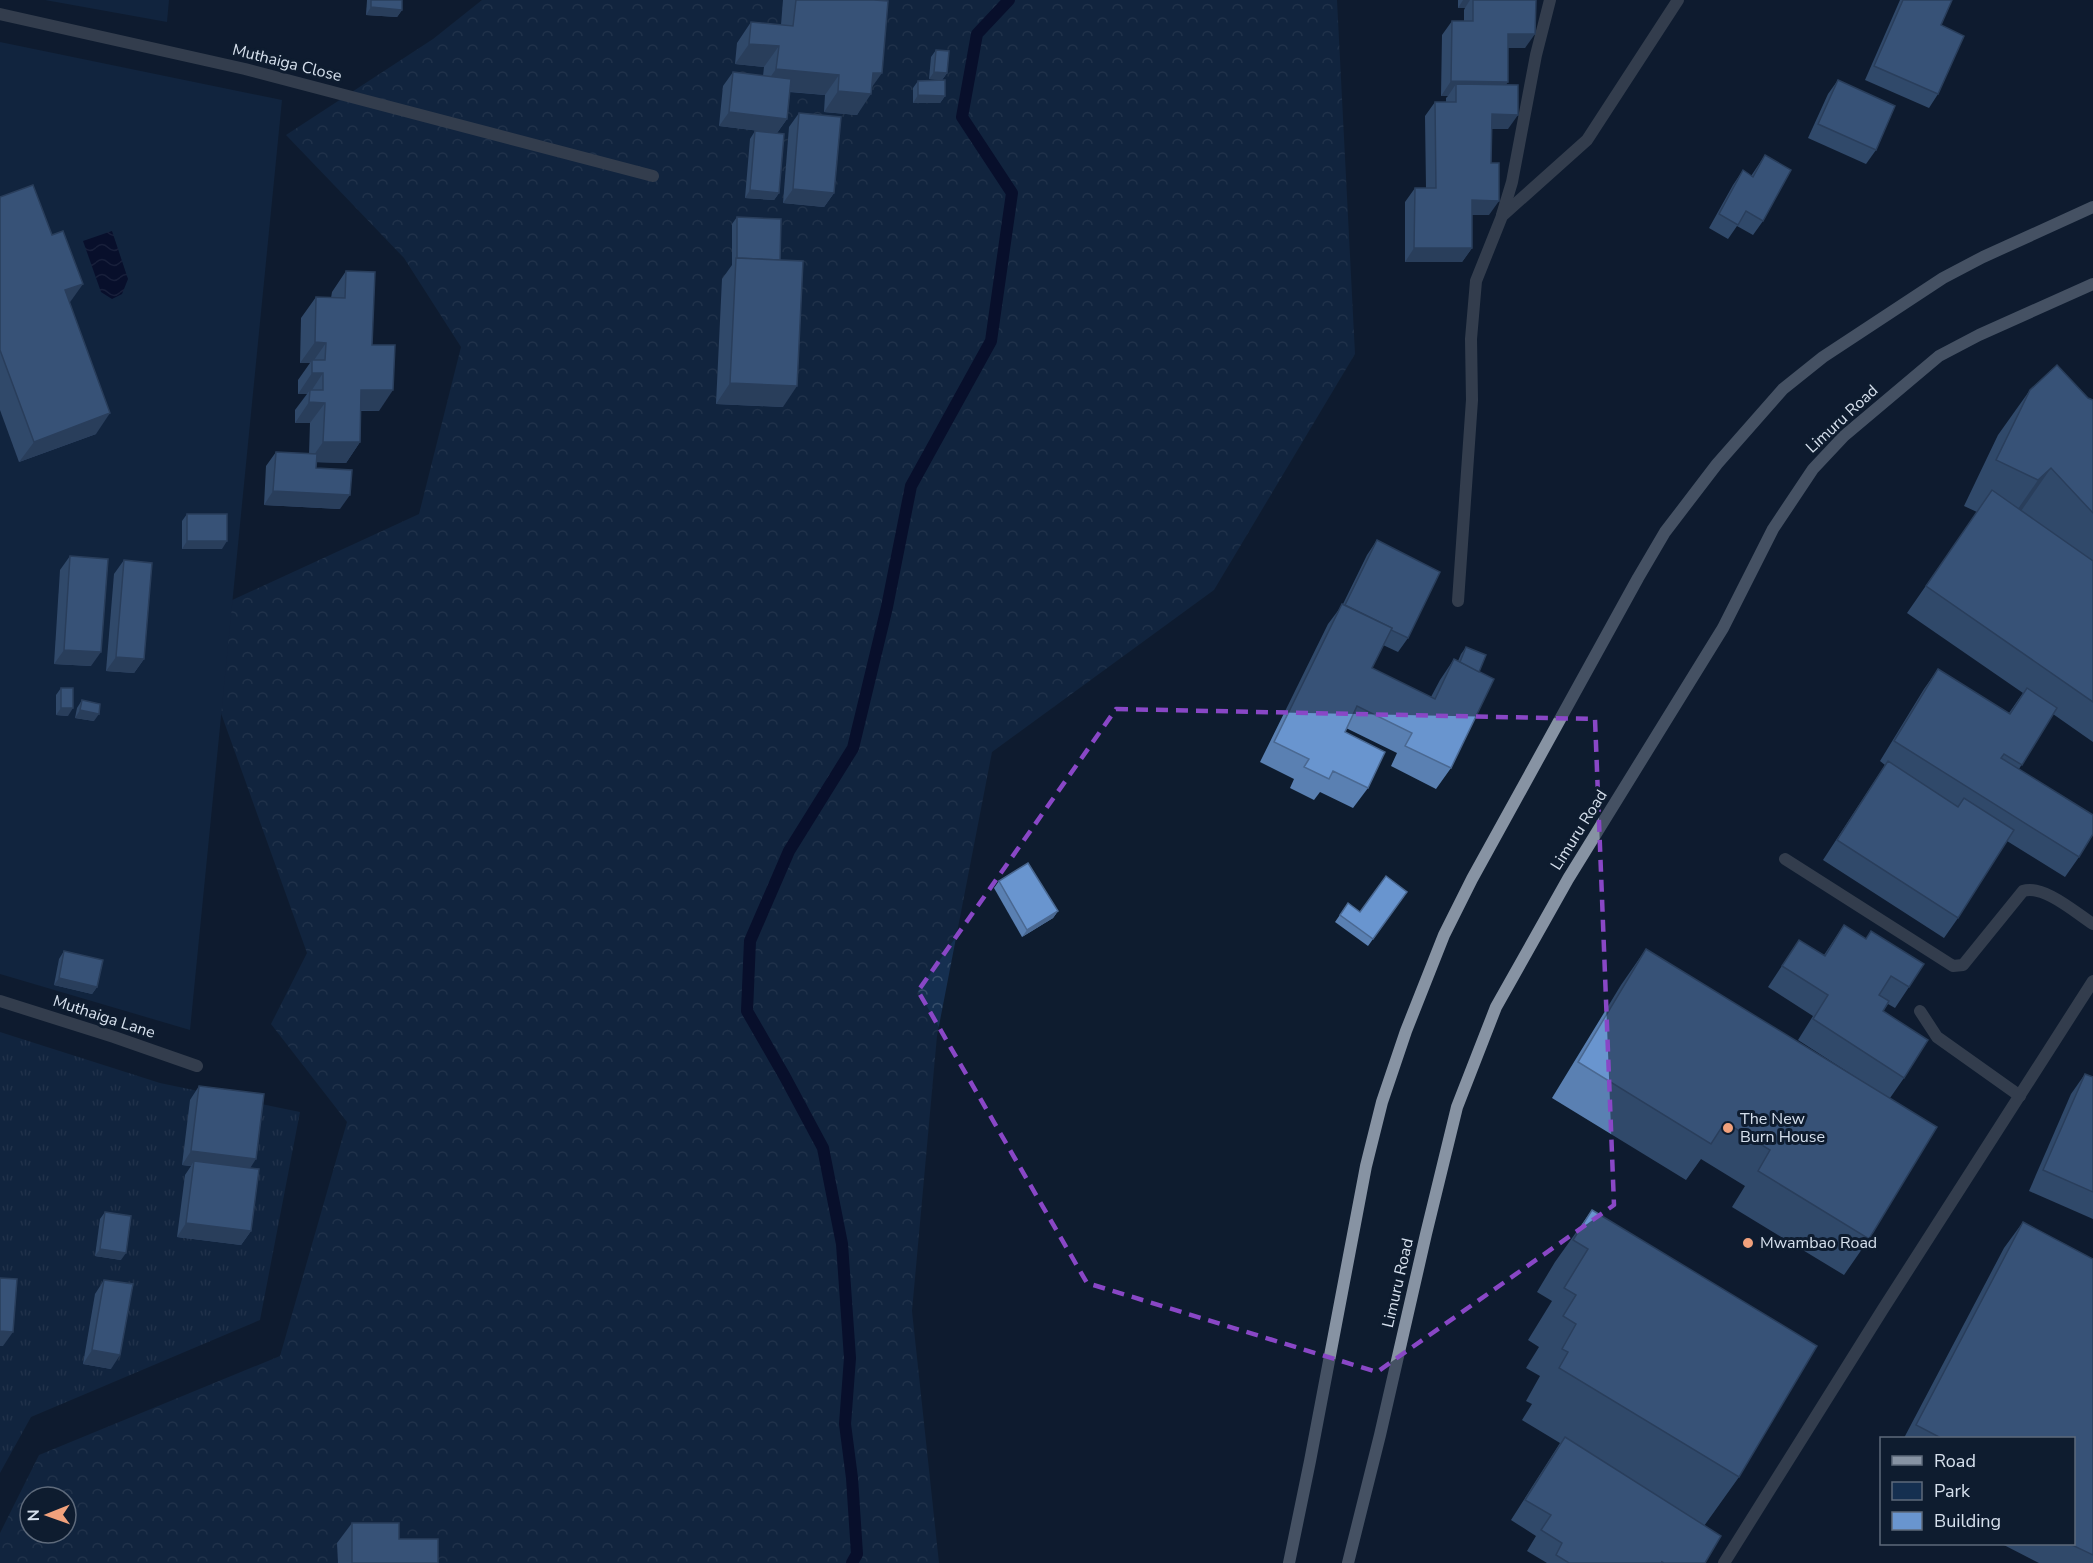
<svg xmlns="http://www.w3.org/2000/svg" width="2093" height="1563" font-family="'Nunito Sans',sans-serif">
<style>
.grass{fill:url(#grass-tufts)}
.forest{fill:url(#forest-crowns);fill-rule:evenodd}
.green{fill:#152f50}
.water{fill:url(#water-waves)}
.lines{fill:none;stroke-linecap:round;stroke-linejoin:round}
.stream{stroke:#000027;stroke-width:12}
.lane{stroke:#606772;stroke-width:12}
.street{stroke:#606772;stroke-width:12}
.secondary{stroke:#8793a3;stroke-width:12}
.wall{fill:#5a80b2}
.shaded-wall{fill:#4a6891}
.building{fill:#6995cf;stroke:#4a6891;stroke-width:1.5}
.marked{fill:none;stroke:#8947c6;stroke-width:4.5;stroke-dasharray:12 8;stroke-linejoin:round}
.poi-dot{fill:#f1a17c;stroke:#0e1c2f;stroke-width:2}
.labels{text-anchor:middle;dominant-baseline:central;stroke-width:6;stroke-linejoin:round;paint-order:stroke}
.street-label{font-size:16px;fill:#d6e0ed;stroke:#0e1c2f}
.poi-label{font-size:16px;fill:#d6e0ed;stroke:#0e1c2f;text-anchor:start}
</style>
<defs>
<pattern id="grass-tufts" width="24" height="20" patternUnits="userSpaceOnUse" patternTransform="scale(1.5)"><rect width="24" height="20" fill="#152f50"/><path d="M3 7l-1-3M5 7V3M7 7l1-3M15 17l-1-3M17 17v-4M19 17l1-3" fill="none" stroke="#364d6a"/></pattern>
<pattern id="forest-crowns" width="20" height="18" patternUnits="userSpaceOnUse" patternTransform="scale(1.5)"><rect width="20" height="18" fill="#152f50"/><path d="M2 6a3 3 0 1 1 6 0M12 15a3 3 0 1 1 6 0" fill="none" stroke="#364d6a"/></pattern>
<pattern id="water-waves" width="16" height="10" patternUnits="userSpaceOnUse" patternTransform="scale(1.5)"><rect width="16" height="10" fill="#000027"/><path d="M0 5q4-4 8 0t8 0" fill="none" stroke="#242547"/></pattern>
</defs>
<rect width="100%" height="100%" fill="#0e1c2f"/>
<!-- grass -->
<path class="grass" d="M 0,1032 L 160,1083 L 300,1112 L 260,1320 L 31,1417 L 0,1473 Z"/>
<!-- forest -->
<path class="forest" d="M 482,0 L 1337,0 L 1355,354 L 1214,590 L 992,752 L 937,1036 L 912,1311 L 939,1563 L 0,1563 L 0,1533 L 39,1455 L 280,1356 L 347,1122 L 271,1024 L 307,953 L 217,702 L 215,608 L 419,514 L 461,347 L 404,258 L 286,135 L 433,39 ZM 30,1497 L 66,1497 L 66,1533 L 30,1533 Z"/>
<!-- green -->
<g class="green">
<path d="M 45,0 L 169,0 L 167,22 Z"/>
<path d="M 0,42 L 282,100 L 190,1030 L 0,974 Z"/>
</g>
<!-- water -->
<path class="water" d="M 112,231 L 128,279 L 122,294 L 112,299 L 101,292 L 83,241 Z"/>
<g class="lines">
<!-- stream -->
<path class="stream" d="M 852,1563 L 857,1554 L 852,1478 L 845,1424 L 850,1358 L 842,1244 L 823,1148 L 785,1077 L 747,1011 L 750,941 L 789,851 L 853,748 L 887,607 L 911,486 L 991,341 L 1012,193 L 962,117 L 977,34 L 1009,0"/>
<!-- lane -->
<g class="lane">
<path d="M 1785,859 L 1953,966 L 1963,965 L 2023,891 C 2043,884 2076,913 2093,924"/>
<path d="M 1920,1011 L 1937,1037 L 2020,1096"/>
</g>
<!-- street -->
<g class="street">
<path d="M 0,14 L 245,69 L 653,176"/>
<path d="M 1502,215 L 1512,182 L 1536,55 L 1550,0"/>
<path d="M 1458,601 L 1472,400 L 1471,339 L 1476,281 L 1502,216 L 1587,140 L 1678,0"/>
<path d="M 0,1001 L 114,1037 L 197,1066"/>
<path d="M 1724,1563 L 1883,1309 L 2093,981"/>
</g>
<!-- secondary -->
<g class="secondary">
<path d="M 1289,1563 L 1310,1461 L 1366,1166 L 1382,1102 L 1406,1031 L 1444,935 L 1472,879 L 1638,578 L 1665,532 L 1717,464 L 1783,389 L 1823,357 L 1943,278 L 1983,257 L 2093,207"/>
<path d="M 1348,1563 L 1380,1435 L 1426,1234 L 1457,1107 L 1496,1007 L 1568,879 L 1723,628 L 1773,529 L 1813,469 L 1844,436 L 1939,356 L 1979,335 L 2093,284"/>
</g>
</g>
<!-- wall -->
<g class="wall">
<path d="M 367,0 L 402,0 L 402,10 L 397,17 L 366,15 Z"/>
<path d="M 783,0 L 881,0 L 872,87 L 857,115 L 824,112 L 825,95 L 789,92 L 787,119 L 777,133 L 779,193 L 774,200 L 745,198 L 750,139 L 755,131 L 776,133 L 719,126 L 723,86 L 733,72 L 763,76 L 764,67 L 735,64 L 737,43 L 751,22 L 781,25 Z"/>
<path d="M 1458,0 L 1536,0 L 1525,48 L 1508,48 L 1506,84 L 1508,129 L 1491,129 L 1489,215 L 1472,215 L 1472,248 L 1462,262 L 1405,262 L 1405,202 L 1415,188 L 1426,188 L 1425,116 L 1435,102 L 1446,102 L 1446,98 L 1448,96 L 1441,96 L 1442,35 L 1452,21 L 1464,21 L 1464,10 L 1465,8 L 1458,8 Z"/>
<path d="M 1900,0 L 1952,0 L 1941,25 L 1938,94 L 1929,108 L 1865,80 Z"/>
<path d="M 936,50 L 947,73 L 942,80 L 945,96 L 940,103 L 913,103 L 913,88 L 918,81 L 942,80 L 929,79 L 931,57 Z"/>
<path d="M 1838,80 L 1876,150 L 1866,164 L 1808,138 L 1828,94 Z"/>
<path d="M 799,113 L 834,193 L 824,207 L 783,203 L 789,127 Z"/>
<path d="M 1765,155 L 1763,221 L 1753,235 L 1737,226 L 1728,239 L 1709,228 L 1733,185 L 1743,170 L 1751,176 Z"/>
<path d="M 0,197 L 70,303 L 96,434 L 19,462 L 0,410 Z"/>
<path d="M 737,217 L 780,260 L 783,407 L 716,404 L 722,279 L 732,265 L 732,224 Z"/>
<path d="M 346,271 L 372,345 L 379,411 L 361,411 L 360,442 L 346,463 L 316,462 L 316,468 L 340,509 L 264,505 L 266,466 L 276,452 L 309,454 L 310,423 L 295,423 L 295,410 L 307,394 L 298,394 L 298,380 L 310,363 L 300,363 L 301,318 L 316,297 L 331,298 L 332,292 Z"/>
<path d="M 2030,390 L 2088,398 L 2093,400 L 2093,742 L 2053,714 L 2019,769 L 2079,857 L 2065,877 L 2007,841 L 1958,918 L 1944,938 L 1823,860 L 1885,765 L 1880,761 L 1924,689 L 1938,669 L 2009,713 L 2023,693 L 1907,613 L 1977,512 L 1964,506 L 1998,435 Z"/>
<path d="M 187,514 L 222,549 L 182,549 L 182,521 Z"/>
<path d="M 1377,540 L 1408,638 L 1398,652 L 1383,645 L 1372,668 L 1431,697 L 1440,680 L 1454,659 L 1458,661 L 1461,654 L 1466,647 L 1479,672 L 1451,768 L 1436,789 L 1391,766 L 1397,753 L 1346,728 L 1345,732 L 1368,788 L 1353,808 L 1320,792 L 1314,800 L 1290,788 L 1294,779 L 1260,762 L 1328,624 L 1343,604 L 1367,555 Z"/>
<path d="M 70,556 L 91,666 L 54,664 L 60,570 Z"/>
<path d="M 124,560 L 144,659 L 134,673 L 106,671 L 114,574 Z"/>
<path d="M 61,688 L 68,716 L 56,715 L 56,695 Z"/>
<path d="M 82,700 L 94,721 L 75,718 L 77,708 Z"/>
<path d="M 999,881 L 1058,911 L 1053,918 L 1022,937 L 994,888 Z"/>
<path d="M 1407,892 L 1368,946 L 1335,922 L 1348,903 L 1360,912 Z"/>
<path d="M 1844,925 L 1909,987 L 1895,1008 L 1888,1004 L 1883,1011 L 1904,1078 L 1890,1098 L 1869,1239 L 1844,1275 L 1732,1207 L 1745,1186 L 1701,1159 L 1686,1180 L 1552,1098 L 1621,985 L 1646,949 L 1868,1085 L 1798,1040 L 1813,1016 L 1768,987 L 1799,940 L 1824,955 Z"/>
<path d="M 64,951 L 97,987 L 92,994 L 54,985 L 59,959 Z"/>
<path d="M 2085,1074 L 2093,1077 L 2093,1219 L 2029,1191 L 2071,1094 Z"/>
<path d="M 199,1086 L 250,1168 L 251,1231 L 241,1245 L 177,1237 L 185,1175 L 191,1166 L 182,1165 L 190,1100 Z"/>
<path d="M 1592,1210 L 1739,1477 L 1704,1526 L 1705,1563 L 1547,1563 L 1527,1551 L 1536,1536 L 1511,1520 L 1560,1443 L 1522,1420 L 1532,1404 L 1526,1401 L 1540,1376 L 1526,1368 L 1539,1347 L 1528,1340 L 1552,1301 L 1537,1292 L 1555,1262 Z"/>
<path d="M 105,1212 L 121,1260 L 95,1256 L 100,1219 Z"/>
<path d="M 2023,1222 L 2093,1259 L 2093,1563 L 2039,1563 L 2002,1544 L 2073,1544 L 2073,1438 L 1904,1438 L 2004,1248 Z"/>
<path d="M 104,1280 L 111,1369 L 83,1364 L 95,1294 Z"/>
<path d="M 352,1523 L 399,1539 L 438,1563 L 338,1563 L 337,1543 Z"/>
</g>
<!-- shaded-wall -->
<g class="shaded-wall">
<path d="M 1463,0 L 1470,0 L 1465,8 L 1458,8 Z"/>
<path d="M 371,7 L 402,10 L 397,17 L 366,15 Z"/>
<path d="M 1508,34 L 1535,34 L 1525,48 L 1499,48 Z"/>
<path d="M 749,44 L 779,46 L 764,67 L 735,64 Z"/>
<path d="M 776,69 L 839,75 L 825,95 L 762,89 Z"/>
<path d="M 934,72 L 947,73 L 942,80 L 929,79 Z"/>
<path d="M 873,73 L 882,73 L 867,94 Z"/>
<path d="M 1451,81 L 1508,82 L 1498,96 L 1456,84 L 1448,96 L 1441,96 Z"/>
<path d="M 838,91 L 871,94 L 857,115 L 824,112 Z"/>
<path d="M 918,95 L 945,96 L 940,103 L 913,103 Z"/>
<path d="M 729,112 L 787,119 L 777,133 L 719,126 Z"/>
<path d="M 1492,114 L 1518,115 L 1508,129 L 1482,129 Z"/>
<path d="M 793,189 L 834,193 L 824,207 L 783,203 Z"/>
<path d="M 750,190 L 779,193 L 774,200 L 745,198 Z"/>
<path d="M 1472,200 L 1499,201 L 1489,215 L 1462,215 Z"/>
<path d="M 1414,248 L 1472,248 L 1462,262 L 1405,262 Z"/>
<path d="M 83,284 L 68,305 L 65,290 Z"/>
<path d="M 315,342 L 326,343 L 312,363 L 312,360 L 310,363 L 300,363 Z"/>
<path d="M 312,373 L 323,373 L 310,393 L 310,390 L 307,394 L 298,394 Z"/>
<path d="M 730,383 L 797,386 L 783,407 L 716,404 Z"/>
<path d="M 361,390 L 393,390 L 379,411 L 347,410 Z"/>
<path d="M 309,402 L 325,403 L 310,423 L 295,423 Z"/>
<path d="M 110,413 L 96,434 L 19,462 L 34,442 Z"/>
<path d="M 323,442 L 360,442 L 346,463 L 309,462 Z"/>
<path d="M 2051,468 L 2019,514 L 2006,526 L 2038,480 Z"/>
<path d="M 273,491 L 350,495 L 340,509 L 264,505 Z"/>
<path d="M 187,541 L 227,541 L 222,549 L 182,549 Z"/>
<path d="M 64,650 L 101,652 L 91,666 L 54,664 Z"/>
<path d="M 116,657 L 144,659 L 134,673 L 106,671 Z"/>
<path d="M 61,708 L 73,708 L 68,716 L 56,715 Z"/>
<path d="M 80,710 L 99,714 L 94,721 L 75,718 Z"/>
<path d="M 1058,911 L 1053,918 L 1022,937 L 1027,930 Z"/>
<path d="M 59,978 L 97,987 L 92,994 L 54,985 Z"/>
<path d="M 191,1151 L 256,1159 L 247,1173 L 194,1161 L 191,1166 L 182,1165 Z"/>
<path d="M 186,1223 L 251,1231 L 241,1245 L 177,1237 Z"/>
<path d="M 100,1249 L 126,1253 L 121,1260 L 95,1256 Z"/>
<path d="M 0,1331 L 13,1332 L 3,1346 L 0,1346 Z"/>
<path d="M 92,1350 L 120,1355 L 111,1369 L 83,1364 Z"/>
</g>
<!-- building -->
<g class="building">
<path d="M 371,0 L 402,0 L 402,10 L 371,7 Z"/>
<path d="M 796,0 L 874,0 L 888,1 L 882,73 L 873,73 L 871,94 L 838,91 L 839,75 L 776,69 L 779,46 L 749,44 L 751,22 L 793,26 Z"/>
<path d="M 1473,0 L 1536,0 L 1535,34 L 1508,34 L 1508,82 L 1451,81 L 1452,21 L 1473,21 Z"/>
<path d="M 1903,0 L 1952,0 L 1941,25 L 1964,36 L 1938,94 L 1874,66 Z"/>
<path d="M 936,50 L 949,51 L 947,73 L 934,72 Z"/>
<path d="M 733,72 L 791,79 L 787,119 L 729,112 Z"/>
<path d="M 945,80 L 945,96 L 918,95 L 918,81 Z"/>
<path d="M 1838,80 L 1895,106 L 1876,150 L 1818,124 Z"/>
<path d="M 1456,84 L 1518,85 L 1518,115 L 1492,114 L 1491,163 L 1499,163 L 1499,201 L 1472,200 L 1472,248 L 1414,248 L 1415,188 L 1436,188 L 1435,102 L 1456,102 Z"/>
<path d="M 799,113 L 841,117 L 834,193 L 793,189 Z"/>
<path d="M 755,131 L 784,134 L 779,193 L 750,190 Z"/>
<path d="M 1765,155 L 1791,170 L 1763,221 L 1746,211 L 1738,225 L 1719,214 L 1743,170 L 1753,177 Z"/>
<path d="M 33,185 L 52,235 L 63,231 L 83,284 L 65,290 L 110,413 L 34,442 L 0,350 L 0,197 Z"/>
<path d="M 737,217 L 781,219 L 780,260 L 737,258 Z"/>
<path d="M 736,258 L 803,261 L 797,386 L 730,383 Z"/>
<path d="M 346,271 L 375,272 L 372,345 L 395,345 L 393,390 L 361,390 L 360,442 L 323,442 L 325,403 L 309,402 L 310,390 L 323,390 L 323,373 L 312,373 L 312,360 L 325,360 L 326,343 L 315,342 L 316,297 L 345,298 Z"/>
<path d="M 2057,365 L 2088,398 L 2093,400 L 2093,513 L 2051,468 L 2038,480 L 1996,460 L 2030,390 Z"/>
<path d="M 276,452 L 317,454 L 316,468 L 352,470 L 350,495 L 273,491 Z"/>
<path d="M 1992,490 L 2093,561 L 2093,702 L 1926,586 Z"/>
<rect x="187" y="514" width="40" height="27"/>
<path d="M 1377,540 L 1440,572 L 1408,638 L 1391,630 L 1392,628 L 1345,605 Z"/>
<path d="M 70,556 L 108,559 L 101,652 L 64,650 Z"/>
<path d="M 124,560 L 152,563 L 144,659 L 116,657 Z"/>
<path d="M 1342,604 L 1392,628 L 1372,668 L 1435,699 L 1454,659 L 1494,679 L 1451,768 L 1405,746 L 1412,733 L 1357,706 L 1345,732 L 1385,752 L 1368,788 L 1333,771 L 1329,779 L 1304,767 L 1309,759 L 1274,742 Z"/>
<path d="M 1466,647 L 1486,655 L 1479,672 L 1460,662 Z"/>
<path d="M 1938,669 L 2010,714 L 2027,688 L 2057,708 L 2022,765 L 2004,754 L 2001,758 L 2093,815 L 2093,834 L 2079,857 L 1894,741 Z"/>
<rect x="61" y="688" width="12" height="20"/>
<path d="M 82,700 L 100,704 L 99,714 L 80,710 Z"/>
<path d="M 1888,761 L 1958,807 L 1964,798 L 2014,830 L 1958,918 L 1837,840 Z"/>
<path d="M 1028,863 L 1058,911 L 1027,930 L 999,881 Z"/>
<path d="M 1386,876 L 1407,892 L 1373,939 L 1340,915 L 1348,903 L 1360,912 Z"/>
<path d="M 1844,925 L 1866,939 L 1871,931 L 1924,964 L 1909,987 L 1891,976 L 1879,995 L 1889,1001 L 1883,1011 L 1928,1040 L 1904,1078 L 1813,1019 L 1828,995 L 1782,966 L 1799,940 L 1825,956 Z"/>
<path d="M 1646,949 L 1937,1127 L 1869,1239 L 1758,1171 L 1770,1150 L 1725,1122 L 1711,1144 L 1578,1062 Z"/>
<path d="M 64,951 L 103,960 L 97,987 L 59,978 Z"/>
<path d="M 2085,1074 L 2093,1077 L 2093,1192 L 2043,1170 Z"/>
<path d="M 199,1086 L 264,1094 L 256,1159 L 191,1151 Z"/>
<path d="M 194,1161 L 259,1169 L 251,1231 L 186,1223 Z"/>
<path d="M 1592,1210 L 1817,1346 L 1739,1477 L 1559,1368 L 1568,1352 L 1562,1349 L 1576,1324 L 1563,1316 L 1576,1295 L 1564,1288 L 1588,1249 L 1573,1240 Z"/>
<path d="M 105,1212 L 131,1216 L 126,1253 L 100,1249 Z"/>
<path d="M 2023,1222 L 2093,1259 L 2093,1555 L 2070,1544 L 2073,1544 L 2073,1438 L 1941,1438 L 1916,1425 Z"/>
<path d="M 0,1278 L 17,1279 L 13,1332 L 0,1331 Z"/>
<path d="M 104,1280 L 133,1284 L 120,1355 L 92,1350 Z"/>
<path d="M 1565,1437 L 1721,1536 L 1705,1563 L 1664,1563 L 1662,1562 L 1662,1563 L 1569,1563 L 1556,1555 L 1562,1543 L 1541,1530 L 1551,1515 L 1525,1500 Z"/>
<path d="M 352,1523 L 399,1523 L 399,1539 L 438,1539 L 438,1563 L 352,1563 Z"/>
</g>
<!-- marked area -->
<path d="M0 0H2093V1563H0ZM 1116,709 L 1595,719 L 1614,1205 L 1377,1372 L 1087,1283 L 918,991 Z" fill="#0e1c2f" fill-opacity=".55" fill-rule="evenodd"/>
<path class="marked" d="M 1116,709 L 1595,719 L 1614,1205 L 1377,1372 L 1087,1283 L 918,991 Z"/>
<!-- markers -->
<g class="poi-dot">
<circle cx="1728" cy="1128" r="6"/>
<circle cx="1748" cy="1243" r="6"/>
</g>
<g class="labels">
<!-- street labels -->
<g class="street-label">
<text transform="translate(287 63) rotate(14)">Muthaiga Close</text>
<text transform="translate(1842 419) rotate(-43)">Limuru Road</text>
<text transform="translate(1579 830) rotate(-58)">Limuru Road</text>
<text transform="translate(104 1017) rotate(18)">Muthaiga Lane</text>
<text transform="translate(1398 1283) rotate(-77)">Limuru Road</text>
</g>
<!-- poi labels -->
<g class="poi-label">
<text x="1740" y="1119">The New<tspan x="1740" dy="18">Burn House</tspan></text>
<text x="1760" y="1243">Mwambao Road</text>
</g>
</g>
<!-- legend -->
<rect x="1880" y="1437" width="195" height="108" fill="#0e1c2f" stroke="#5e6a7b" stroke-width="1.5"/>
<rect x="1892" y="1456" width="30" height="9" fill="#8793a3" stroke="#5e6a7b" stroke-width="1.5"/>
<text x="1934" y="1467" font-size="18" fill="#d6e0ed">Road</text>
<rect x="1892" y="1482" width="30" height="18" fill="#152f50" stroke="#5e6a7b" stroke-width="1.5"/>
<text x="1934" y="1497" font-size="18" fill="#d6e0ed">Park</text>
<rect x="1892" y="1512" width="30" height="18" fill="#6995cf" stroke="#5e6a7b" stroke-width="1.5"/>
<text x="1934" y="1527" font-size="18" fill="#d6e0ed">Building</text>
<!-- north arrow -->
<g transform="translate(48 1515) rotate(269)"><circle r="28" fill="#0e1c2f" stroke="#5e6a7b" stroke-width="1.5"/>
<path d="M0-4.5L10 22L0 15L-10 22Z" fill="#f1a17c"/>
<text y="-9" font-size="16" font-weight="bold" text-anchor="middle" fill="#d6e0ed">N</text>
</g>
</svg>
